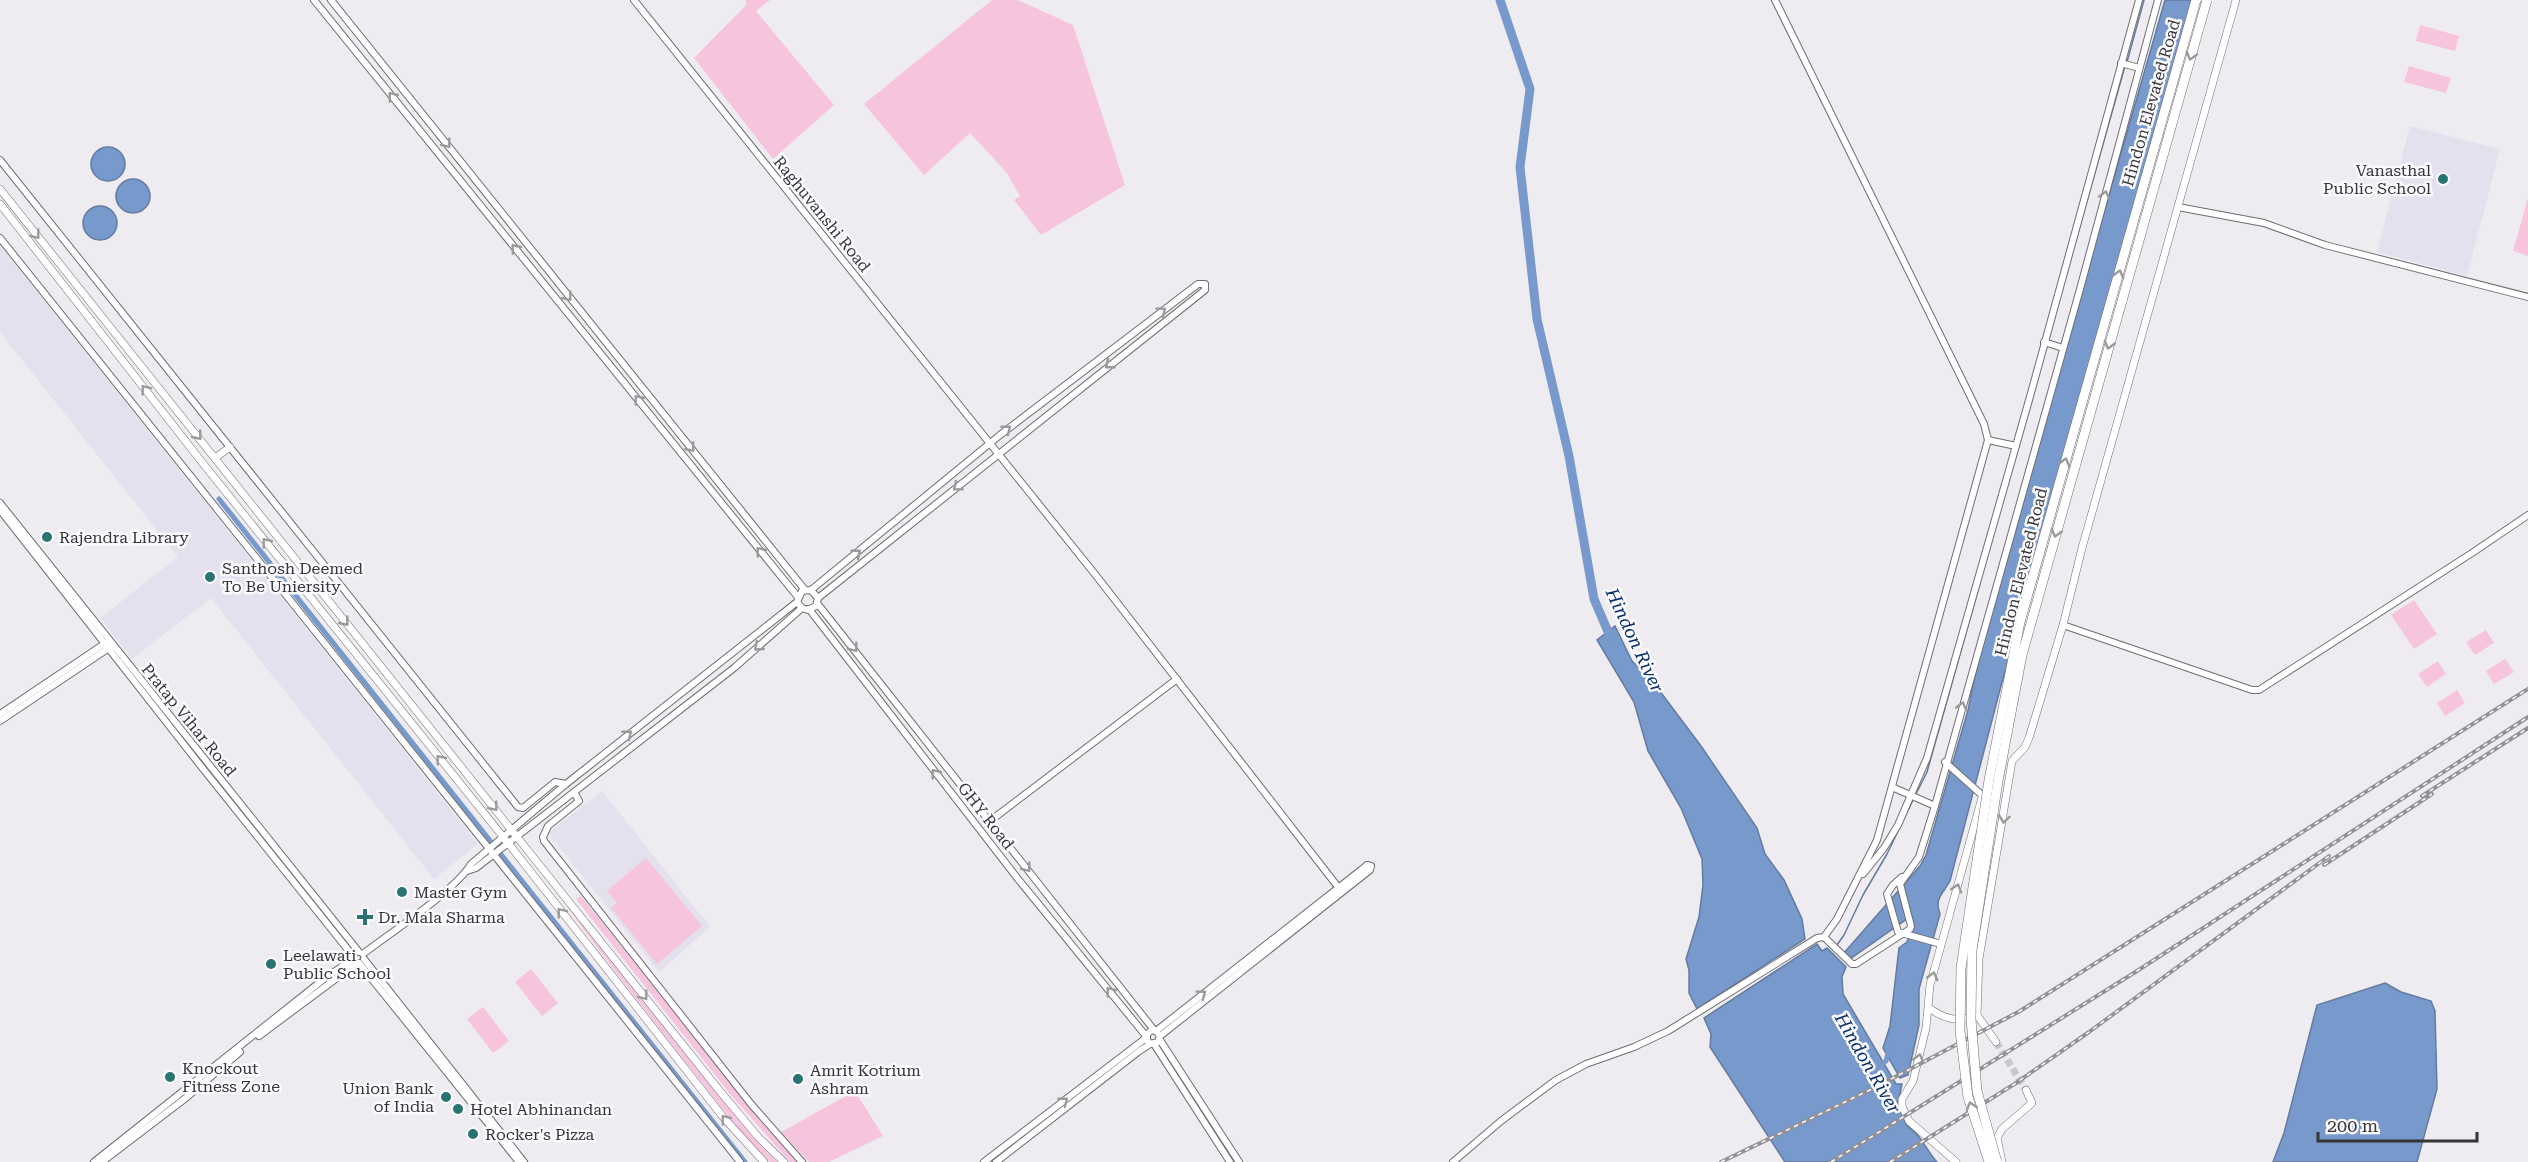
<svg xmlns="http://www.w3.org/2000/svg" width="2528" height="1162" font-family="'Roboto Serif',serif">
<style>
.built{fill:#e5e0ed}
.green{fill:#f7c4dd}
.water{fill:#7899cb;stroke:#647b9f;stroke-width:1.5}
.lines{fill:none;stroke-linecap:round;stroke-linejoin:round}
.stream{stroke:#647b9f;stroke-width:1.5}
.canal{stroke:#7899cb;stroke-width:5}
.river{stroke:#7899cb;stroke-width:9}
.secondary-tunnel{stroke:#c9c7cc;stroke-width:7;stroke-dasharray:7 3.5;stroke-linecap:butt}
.tertiary-casing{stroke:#6f6d72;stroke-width:8}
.secondary-casing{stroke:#6f6d72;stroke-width:8}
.tertiary{stroke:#fff;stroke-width:6}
.secondary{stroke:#fff;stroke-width:7}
.rail-casing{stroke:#929195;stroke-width:4}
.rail{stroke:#fbfaff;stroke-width:1.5;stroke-dasharray:4.5;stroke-linecap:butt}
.motorway-bridge-casing{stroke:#6f6d72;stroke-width:10;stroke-linecap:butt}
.motorway-bridge{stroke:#fff;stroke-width:9}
.oneway{stroke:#9a9a9b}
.poi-dot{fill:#297372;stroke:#fbfaff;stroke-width:2}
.labels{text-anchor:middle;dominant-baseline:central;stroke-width:5;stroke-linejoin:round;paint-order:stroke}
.street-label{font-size:16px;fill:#353537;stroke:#fbfaff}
.poi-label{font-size:16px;fill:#353537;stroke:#fbfaff;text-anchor:start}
.water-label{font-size:18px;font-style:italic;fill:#062f6b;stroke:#fbfaff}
</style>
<rect width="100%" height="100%" fill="#eeecf1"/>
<!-- built -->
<g class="built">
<path d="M 2410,126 L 2500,149 L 2467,276 L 2377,252 Z"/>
<path d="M 0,245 L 478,844 L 434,879 L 211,598 L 132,659 L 100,618 L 178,557 L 0,332 Z"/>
<path d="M 602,791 L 710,927 L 659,972 L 548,833 Z"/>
</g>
<!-- green -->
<g class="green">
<path d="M 745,0 L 770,0 L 756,11 L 834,105 L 773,159 L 694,58 L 747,4 Z"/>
<path d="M 992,0 L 1018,0 L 1073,25 L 1125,185 L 1041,235 L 1014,200 L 1020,196 L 1007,173 L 970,133 L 924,175 L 864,104 Z"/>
<path d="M 2420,25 L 2459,36 L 2455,51 L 2416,41 Z"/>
<path d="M 2409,66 L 2451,78 L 2446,93 L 2404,82 Z"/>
<path d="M 2528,198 L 2528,256 L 2513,251 Z"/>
<path d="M 2414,600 L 2437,634 L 2414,649 L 2391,615 Z"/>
<path d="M 2486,630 L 2494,643 L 2475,655 L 2466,642 Z"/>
<path d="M 2505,659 L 2514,672 L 2494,684 L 2486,671 Z"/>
<path d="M 2438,661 L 2446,674 L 2427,687 L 2418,674 Z"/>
<path d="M 2457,690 L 2465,703 L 2445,716 L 2437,703 Z"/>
<path d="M 646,858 L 702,926 L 657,964 L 611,908 L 617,903 L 607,891 Z"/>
<path d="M 553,887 L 749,1133 L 777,1162 L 770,1162 C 737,1130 710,1092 681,1056 C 637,1000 594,945 553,887 Z"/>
<path d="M 581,896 L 767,1128 L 798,1162 L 790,1162 L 731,1095 L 576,899 Z"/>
<path d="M 531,969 L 558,1003 L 542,1016 L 515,982 Z"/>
<path d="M 483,1007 L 509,1041 L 493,1053 L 467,1019 Z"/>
<path d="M 855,1091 L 883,1136 L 829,1162 L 809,1162 L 781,1132 Z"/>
</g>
<!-- water -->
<g class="water">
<path d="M 2165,0 L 2195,0 L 2101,347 L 2002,682 L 1950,881 C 1943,894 1934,898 1940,914 L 1919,989 L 1919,1025 L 1908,1075 L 1900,1078 L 1883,1048 L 1890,1026 L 1899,948 L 1907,942 L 1914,924 L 1907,919 L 1850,959 L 1844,953 L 1920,866 L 1926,855 L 1968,710 L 1985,627 Z"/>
<circle cx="108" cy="164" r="17"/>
<circle cx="133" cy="196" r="17"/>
<circle cx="100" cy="223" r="17"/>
<path d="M 1615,626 L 1632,661 L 1653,682 L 1701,746 L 1757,828 L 1765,854 L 1784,880 L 1802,919 L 1805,939 L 1697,1009 L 1689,993 L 1689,970 L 1686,959 L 1699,917 L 1703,885 L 1702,859 L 1681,808 L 1648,751 L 1634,702 L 1597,640 Z"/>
<path d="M 1817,944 L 1822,951 L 1827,948 L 1846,967 L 1842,977 L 1843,994 L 1896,1084 L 1902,1084 L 1898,1103 L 1907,1126 C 1921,1134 1926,1150 1937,1162 L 1785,1162 L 1710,1047 L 1711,1034 L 1704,1018 Z"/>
<path d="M 2385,983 L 2401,992 L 2431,1001 L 2435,1011 L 2437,1089 L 2417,1162 L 2273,1162 L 2284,1133 L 2317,1005 Z"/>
</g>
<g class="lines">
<!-- stream -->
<g class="stream">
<path d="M 2127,62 L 2144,0"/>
<path d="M 2058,304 L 2125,66"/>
<path d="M 1916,794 L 1927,772 L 1980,583"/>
<path d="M 1837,945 L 1844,935 L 1863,895 L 1887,854 L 1914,798"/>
</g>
<!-- canal -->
<g class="canal">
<path d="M 219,499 L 745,1162"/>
<path d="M 1879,1066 L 1886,1061 L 1889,1050"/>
</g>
<!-- river -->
<path class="river" d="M 1500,0 L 1530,89 L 1520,167 L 1537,319 L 1569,456 L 1594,599 L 1612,641"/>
<!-- secondary-tunnel -->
<path class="secondary-tunnel" d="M 1996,1042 L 2026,1090"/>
<!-- tertiary casing -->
<g class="tertiary-casing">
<g id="tertiary">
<path d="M 314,0 L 797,596"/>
<path d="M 331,0 L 805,590"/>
<path d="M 634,0 L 1098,578 L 1338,887"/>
<path d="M 1775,0 L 1984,424 L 1988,440 L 1877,840 L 1837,919 L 1824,937"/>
<path d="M 2121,63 L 2139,68"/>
<path d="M 0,160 L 518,807 L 523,808 L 555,782 L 566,784"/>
<path d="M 2178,207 L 2264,223 L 2325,245 L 2528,297"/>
<path d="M 0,238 L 740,1162"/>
<path d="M 2044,342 L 2063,348"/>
<path d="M 1988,440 L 2016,446"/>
<path d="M 0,503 L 359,952"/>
<path d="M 0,510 L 200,765 L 353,956"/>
<path d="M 811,590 L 1000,435 L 1198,284 L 1205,284 L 1205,290 L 818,598"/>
<path d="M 817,603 L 1154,1030"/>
<path d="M 809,609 L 1018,879 L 1146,1036"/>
<path d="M 2063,625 L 2252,690 L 2259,690 L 2472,553 L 2528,515"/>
<path d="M 0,714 L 107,642"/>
<path d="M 0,721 L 112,646"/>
<path d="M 1945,762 L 1983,796"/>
<path d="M 1892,787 L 1935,806"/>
<path d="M 574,792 L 579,801 L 548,826 L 543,837 L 544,841 L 751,1104 L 802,1162"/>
<path d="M 990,821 L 1177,679"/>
<path d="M 467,871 L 476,868 L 734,668 L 802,608"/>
<path d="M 1863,874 L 1884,848 L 1898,825 L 1927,758 L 2031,393 L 2139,0"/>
<path d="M 1902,877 L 1893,885 L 1887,894 L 1898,932 L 1941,944"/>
<path d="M 363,954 C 390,933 455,891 471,864 L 566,784 L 797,602 L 802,591 L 811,590 L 818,598 L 816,606 L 808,610 L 802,608 L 797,602"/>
<path d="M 364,959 L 524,1162"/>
<path d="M 359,963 L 519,1162"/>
<path d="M 1156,1031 L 1361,870 L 1367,865 L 1371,866 L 1370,870 L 1160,1036"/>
<path d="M 259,1036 L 357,963"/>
<path d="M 1160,1040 L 1239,1162"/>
<path d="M 1154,1044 L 1230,1162"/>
<path d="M 94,1162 L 324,979 L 353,959"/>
<path d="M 102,1162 L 187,1097 L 240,1052"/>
<path d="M 984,1162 L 1146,1038"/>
<path d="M 996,1162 L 1138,1052 L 1150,1044 L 1158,1042 L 1160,1036 L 1156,1031 L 1152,1030 L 1147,1034 L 1147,1040 L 1150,1044"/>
<path d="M 1453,1162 L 1501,1121 L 1556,1080 L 1586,1064 L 1634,1047 L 1668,1031 L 1817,938 L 1824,937 L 1852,964 L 1856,964 L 1910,929 L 1911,926 L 1900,884 L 1919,857 L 1935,806 L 2080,289 L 2158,0"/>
</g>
</g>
<!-- secondary casing -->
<g class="secondary-casing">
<g id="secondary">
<path d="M 0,189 L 719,1090 L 759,1138 L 784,1162"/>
<path d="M 0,204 L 205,466 L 508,843 L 723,1117 L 764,1162"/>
<path d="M 215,458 L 230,447"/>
<path d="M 1929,1008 C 1943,1018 1957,1023 1974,1016"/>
<path d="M 1977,1015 L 1979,959 L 2012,761 L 2025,747 L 2029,738 L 2063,625 L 2082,548 L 2236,0"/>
<path d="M 1977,1015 L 1996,1042"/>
<path d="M 1956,1162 L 1909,1121 L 1902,1106 L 1902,1099 L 1913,1081 L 1926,1028 L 1930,985 L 1983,794"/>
<path d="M 2002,1162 L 1997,1138 L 2002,1129 L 2032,1103 L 2026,1090"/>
</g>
</g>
<!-- tertiary -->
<use href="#tertiary" class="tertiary"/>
<!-- secondary -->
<use href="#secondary" class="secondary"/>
<!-- rail casing -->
<g class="rail-casing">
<g id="rail">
<path d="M 2422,796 L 2528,728"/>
<path d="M 2324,865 L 2432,794"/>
<path d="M 1721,1162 L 1878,1086 L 2020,1011 L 2528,689"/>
<path d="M 1831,1162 L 2137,971 L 2528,717"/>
<path d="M 1890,1162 L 2016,1083 L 2089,1032 L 2329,856"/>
</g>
</g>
<!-- rail -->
<use href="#rail" class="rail"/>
<!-- motorway-bridge casing -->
<g class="motorway-bridge-casing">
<g id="motorway-bridge">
<path d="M 1989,1162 L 1968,1097 L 1960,1031 L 1961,968 L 1989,780 L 2020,622 L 2196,0"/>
<path d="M 1997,1162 L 1977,1091 L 1971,1019 L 1972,950 L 1998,781 L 2022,655 L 2207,0"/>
</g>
</g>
<!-- motorway-bridge -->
<use href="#motorway-bridge" class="motorway-bridge"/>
</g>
<!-- one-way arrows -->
<defs><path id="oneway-chevron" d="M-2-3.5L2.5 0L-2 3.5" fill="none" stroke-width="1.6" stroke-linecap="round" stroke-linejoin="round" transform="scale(1.5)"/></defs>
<g class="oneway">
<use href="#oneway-chevron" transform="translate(2191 56) rotate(106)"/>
<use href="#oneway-chevron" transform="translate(392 96) rotate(-129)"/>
<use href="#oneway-chevron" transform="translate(447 144) rotate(52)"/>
<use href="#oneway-chevron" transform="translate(2105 195) rotate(-75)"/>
<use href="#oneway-chevron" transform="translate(36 235) rotate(52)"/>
<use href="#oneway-chevron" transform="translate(515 248) rotate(-129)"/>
<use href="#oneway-chevron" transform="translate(2119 274) rotate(-74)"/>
<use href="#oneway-chevron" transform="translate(568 297) rotate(51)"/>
<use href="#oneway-chevron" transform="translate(1162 311) rotate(-37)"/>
<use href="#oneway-chevron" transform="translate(2109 345) rotate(106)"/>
<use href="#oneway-chevron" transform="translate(1109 365) rotate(142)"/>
<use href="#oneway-chevron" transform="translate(145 389) rotate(-128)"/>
<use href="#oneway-chevron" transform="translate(638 399) rotate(-129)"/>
<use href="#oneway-chevron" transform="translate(1007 429) rotate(-38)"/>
<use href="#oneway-chevron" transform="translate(198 436) rotate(51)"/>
<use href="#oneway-chevron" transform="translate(691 448) rotate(51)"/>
<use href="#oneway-chevron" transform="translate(2065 462) rotate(-74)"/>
<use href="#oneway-chevron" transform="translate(957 487) rotate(141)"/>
<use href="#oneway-chevron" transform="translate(2056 533) rotate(106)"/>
<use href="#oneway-chevron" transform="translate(266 542) rotate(-129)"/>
<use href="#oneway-chevron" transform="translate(760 551) rotate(-129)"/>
<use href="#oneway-chevron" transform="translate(857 553) rotate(-39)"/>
<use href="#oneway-chevron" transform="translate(345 622) rotate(51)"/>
<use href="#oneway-chevron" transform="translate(758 647) rotate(139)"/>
<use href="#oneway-chevron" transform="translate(854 648) rotate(52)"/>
<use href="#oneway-chevron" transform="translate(1962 706) rotate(-74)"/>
<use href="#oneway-chevron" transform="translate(628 734) rotate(-39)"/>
<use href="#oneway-chevron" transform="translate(440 759) rotate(-129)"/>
<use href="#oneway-chevron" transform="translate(935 773) rotate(-128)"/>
<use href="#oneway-chevron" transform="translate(494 807) rotate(51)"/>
<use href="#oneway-chevron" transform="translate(2004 819) rotate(98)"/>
<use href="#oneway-chevron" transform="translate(1027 868) rotate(52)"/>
<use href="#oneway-chevron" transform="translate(1957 888) rotate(-73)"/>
<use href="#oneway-chevron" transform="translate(561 912) rotate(-128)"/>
<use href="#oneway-chevron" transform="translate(1933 976) rotate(-75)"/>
<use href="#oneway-chevron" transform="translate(1110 991) rotate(-128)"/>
<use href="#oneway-chevron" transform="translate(1202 994) rotate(-37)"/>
<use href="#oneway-chevron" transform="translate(644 996) rotate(52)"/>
<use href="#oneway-chevron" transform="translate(1919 1058) rotate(-75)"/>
<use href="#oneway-chevron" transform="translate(1064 1101) rotate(-38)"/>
<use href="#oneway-chevron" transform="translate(1971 1106) rotate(-107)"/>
<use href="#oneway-chevron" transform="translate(725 1119) rotate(-130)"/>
</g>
<!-- markers -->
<g class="poi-dot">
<circle cx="2443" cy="179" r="6"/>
<circle cx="47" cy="537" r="6"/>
<circle cx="210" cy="577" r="6"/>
<circle cx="402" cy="892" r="6"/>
<path d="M362 908h6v6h6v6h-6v6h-6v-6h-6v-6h6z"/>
<circle cx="271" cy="964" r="6"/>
<circle cx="170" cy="1077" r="6"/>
<circle cx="798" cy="1079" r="6"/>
<circle cx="446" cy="1097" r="6"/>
<circle cx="458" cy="1109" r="6"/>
<circle cx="473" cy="1134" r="6"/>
</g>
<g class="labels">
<!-- street labels -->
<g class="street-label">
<text transform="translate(2151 103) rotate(-74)">Hindon Elevated Road</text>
<text transform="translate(822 214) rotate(51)">Raghuvanshi Road</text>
<text transform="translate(2021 572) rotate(-76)">Hindon Elevated Road</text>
<text transform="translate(189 720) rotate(51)">Pratap Vihar Road</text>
<text transform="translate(986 816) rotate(52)">GHY Road</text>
</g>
<!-- poi labels -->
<g class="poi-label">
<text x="2431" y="170" text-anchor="end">Vanasthal<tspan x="2431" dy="18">Public School</tspan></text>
<text x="59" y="537">Rajendra Library</text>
<text x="222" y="568">Santhosh Deemed<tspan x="222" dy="18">To Be Uniersity</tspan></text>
<text x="414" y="892">Master Gym</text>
<text x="378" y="917">Dr. Mala Sharma</text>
<text x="283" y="955">Leelawati<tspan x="283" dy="18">Public School</tspan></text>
<text x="182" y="1068">Knockout<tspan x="182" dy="18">Fitness Zone</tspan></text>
<text x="810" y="1070">Amrit Kotrium<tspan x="810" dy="18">Ashram</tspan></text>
<text x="434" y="1088" text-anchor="end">Union Bank<tspan x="434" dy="18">of India</tspan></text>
<text x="470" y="1109">Hotel Abhinandan</text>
<text x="485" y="1134">Rocker's Pizza</text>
</g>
<!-- water labels -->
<g class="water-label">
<text transform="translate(1635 640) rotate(65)">Hindon River</text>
<text transform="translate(1868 1063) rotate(60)">Hindon River</text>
</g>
</g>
<!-- scale -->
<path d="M2318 1132v9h159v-9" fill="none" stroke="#353537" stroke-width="3"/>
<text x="2327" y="1132" font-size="18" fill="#353537" stroke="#fbfaff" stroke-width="4.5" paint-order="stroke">200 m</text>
</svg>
